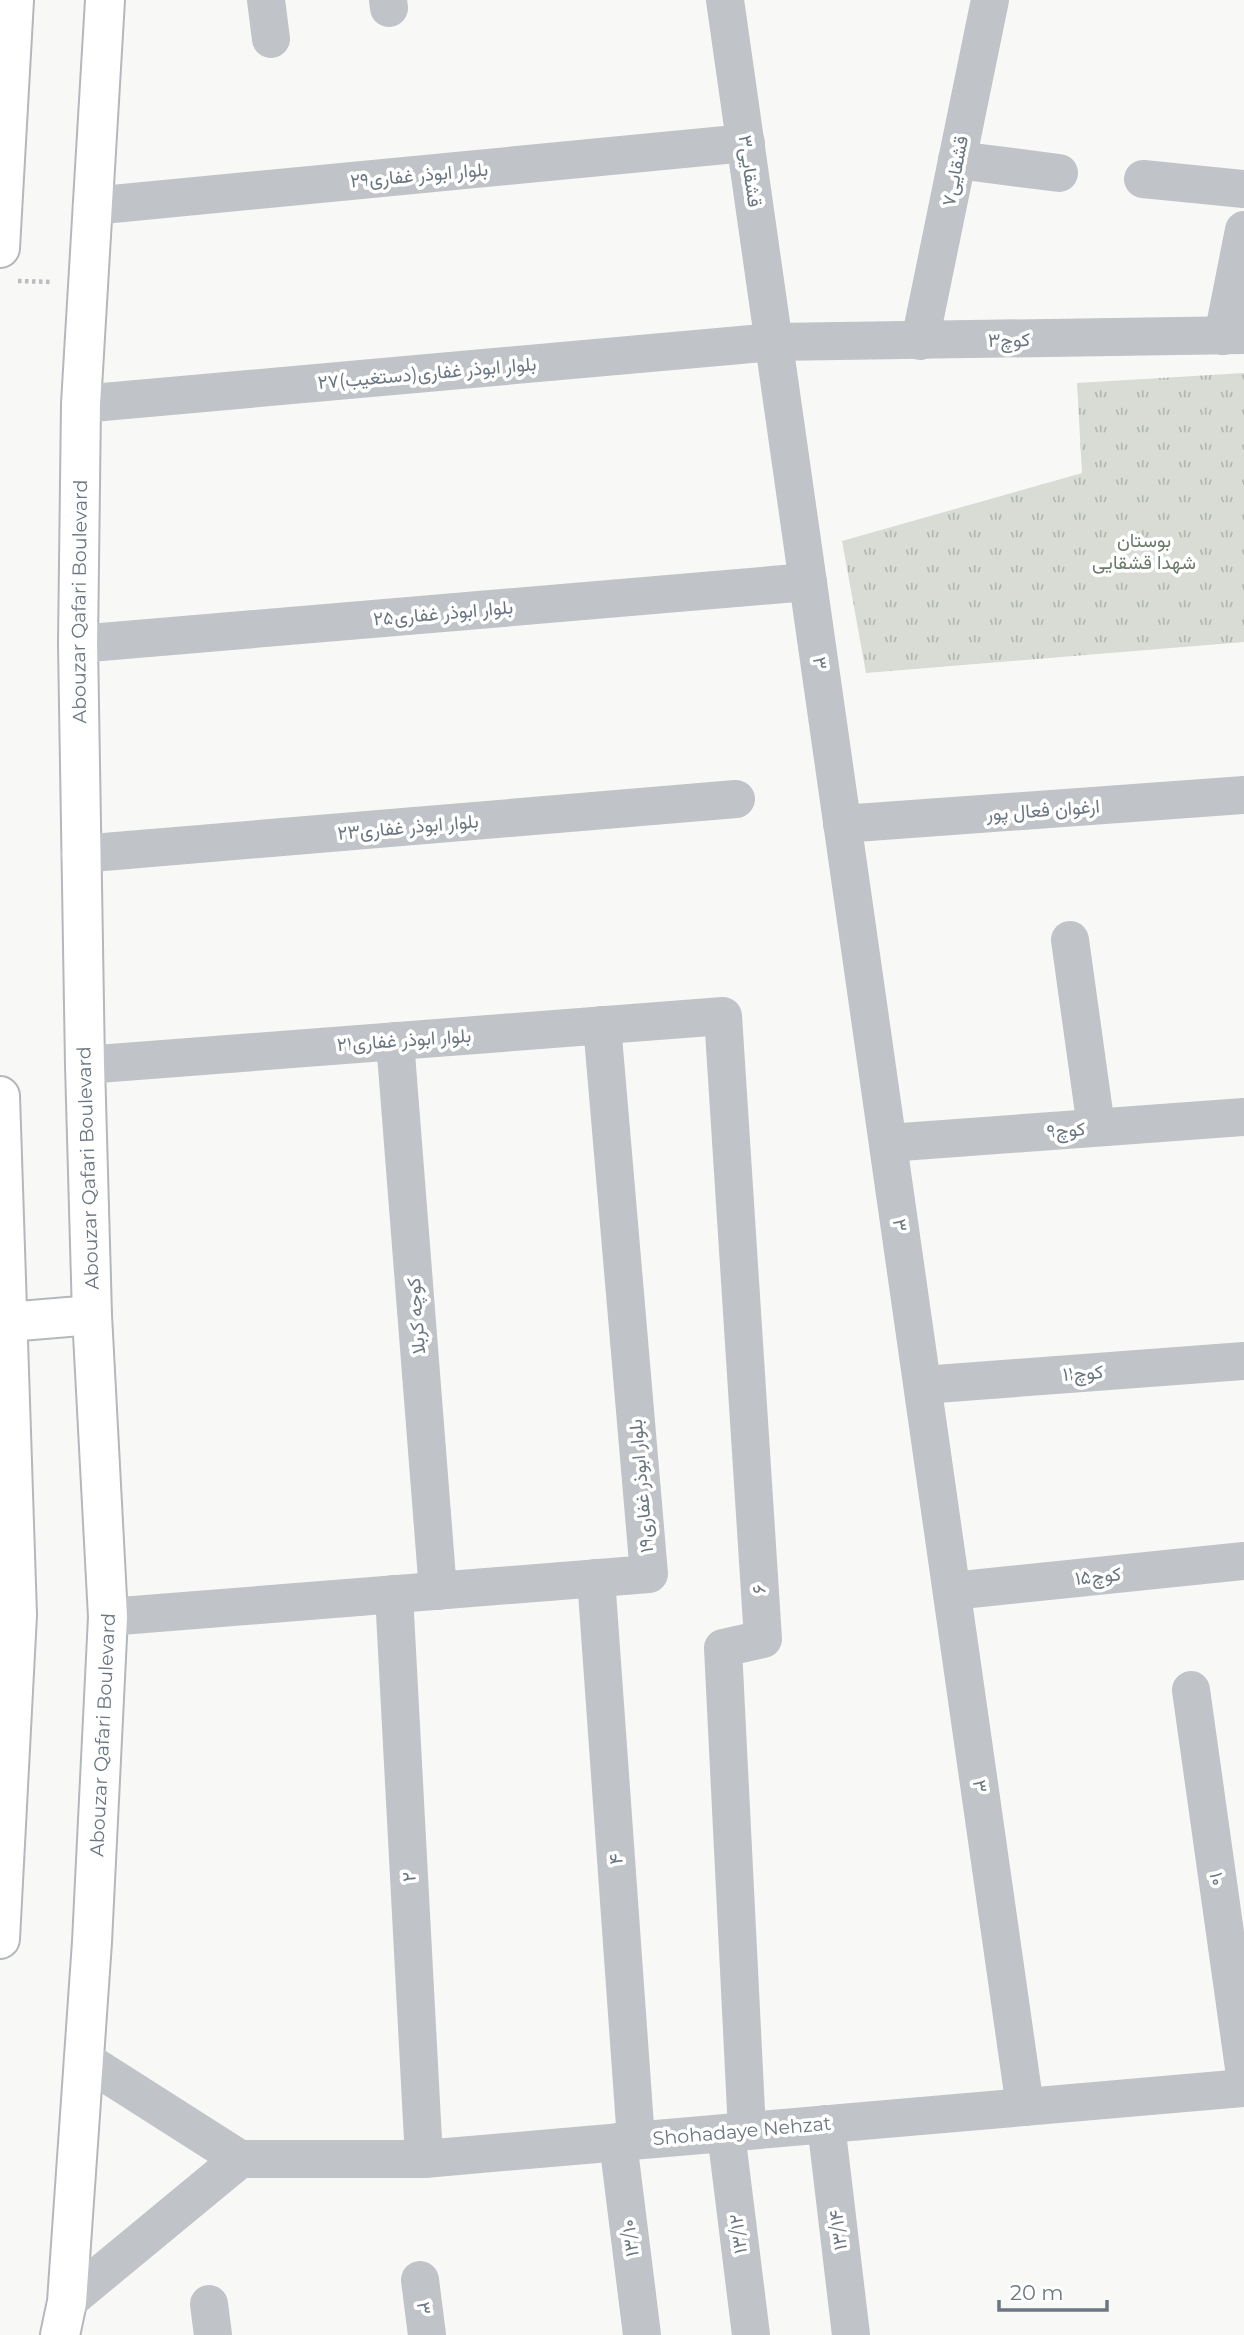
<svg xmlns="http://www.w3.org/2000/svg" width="1244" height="2335" font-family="Montserrat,Vazirmatn,sans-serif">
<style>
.park{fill:url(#park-tufts)}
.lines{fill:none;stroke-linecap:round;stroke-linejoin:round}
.major-casing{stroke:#b4b7bb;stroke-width:42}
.path{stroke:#babcbf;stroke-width:4.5;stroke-dasharray:3.5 3.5;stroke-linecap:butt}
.minor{stroke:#c0c3c7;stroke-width:38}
.major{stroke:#fff;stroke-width:38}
.labels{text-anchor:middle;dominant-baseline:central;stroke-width:7;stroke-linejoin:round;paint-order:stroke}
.street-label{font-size:19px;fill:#6b7683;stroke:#fff}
.park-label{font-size:19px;fill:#6b7b69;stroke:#fff}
</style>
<defs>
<pattern id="park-tufts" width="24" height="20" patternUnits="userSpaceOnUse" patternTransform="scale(1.75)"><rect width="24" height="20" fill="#d8dcd5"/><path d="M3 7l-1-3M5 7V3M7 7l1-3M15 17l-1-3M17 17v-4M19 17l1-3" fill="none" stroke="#b3b7b2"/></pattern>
</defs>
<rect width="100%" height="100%" fill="#f8f8f6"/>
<!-- park -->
<path class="park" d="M 1244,373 L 1244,642 L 866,673 L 842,541 L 1082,473 L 1077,383 Z"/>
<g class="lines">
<!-- major casing -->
<g class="major-casing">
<g id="major">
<path d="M 0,248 L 14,0"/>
<path d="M 0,1096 L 17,1615 L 0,1939"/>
<path d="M 8,1322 L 92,1315"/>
<path id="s1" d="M 60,2335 L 67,2302 L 92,1942 L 108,1617 L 92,1315 L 85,1065 L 78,644 L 81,404 L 105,0"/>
</g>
</g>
<!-- path -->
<path class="path" d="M 18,281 L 52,282"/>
<!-- minor -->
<g class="minor">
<path d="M 266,0 L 271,39"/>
<path d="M 388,0 L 389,8"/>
<path d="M 725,0 L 1025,2107"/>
<path d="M 957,160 L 1059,173"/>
<path d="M 1143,179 L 1244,189"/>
<path d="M 92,206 L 746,143"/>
<path d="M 1223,336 L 1244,230"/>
<path d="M 920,341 L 990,0"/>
<path d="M 81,404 L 774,342 L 1244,335"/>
<path d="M 78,644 L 808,582"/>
<path d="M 842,824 L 1244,795"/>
<path d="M 80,854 L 736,799"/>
<path d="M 1070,940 L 1096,1127"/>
<path d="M 395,1041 L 438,1591"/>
<path d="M 85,1065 L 723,1016 L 763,1639 L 723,1648 L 747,2131"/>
<path d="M 888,1143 L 1244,1117"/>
<path d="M 923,1385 L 1244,1361"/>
<path d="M 596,1578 L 636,2140"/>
<path d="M 952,1591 L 1244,1561"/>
<path d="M 394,1594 L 424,2159"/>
<path d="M 108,1617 L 649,1574 L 602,1025"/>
<path d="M 1191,1690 L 1244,2068"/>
<path d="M 83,2059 L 240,2159"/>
<path d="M 826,2124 L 851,2335"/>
<path d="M 726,2133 L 751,2335"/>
<path d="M 618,2142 L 642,2335"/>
<path d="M 240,2159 L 424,2159 L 1244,2088"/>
<path d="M 420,2280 L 427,2335"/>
<path d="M 67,2302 L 240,2159"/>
<path d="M 209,2304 L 213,2335"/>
</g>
<!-- major -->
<use href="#major" class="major"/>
</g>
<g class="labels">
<!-- street labels -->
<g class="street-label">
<text transform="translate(750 171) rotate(82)">۳قشقایی</text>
<text transform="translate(955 171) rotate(-79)">۷قشقایی</text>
<text transform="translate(419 175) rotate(-5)">بلوار ابوذر غفاری۲۹</text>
<text transform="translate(1009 340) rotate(-1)">۳کوچ</text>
<text transform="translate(427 373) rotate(-5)">۲۷بلوار ابوذر غفاری(دستغیب)</text>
<text stroke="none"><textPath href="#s1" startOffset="1736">Abouzar Qafari Boulevard</textPath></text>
<text transform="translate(443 613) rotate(-5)">بلوار ابوذر غفاری۲۵</text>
<text transform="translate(820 663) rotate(82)">۳</text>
<text transform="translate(1043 810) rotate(-4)">ارغوان فعال پور</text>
<text transform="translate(408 827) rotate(-5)">بلوار ابوذر غفاری۲۳</text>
<text transform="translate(404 1040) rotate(-4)">۲۱بلوار ابوذر غفاری</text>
<text transform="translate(1066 1130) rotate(-4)">۹کوچ</text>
<text transform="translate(88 1168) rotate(-92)">Abouzar Qafari Boulevard</text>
<text transform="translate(900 1225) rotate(82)">۳</text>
<text transform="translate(416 1316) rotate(-94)">کوچه کربلا</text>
<text transform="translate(1083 1373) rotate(-4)">۱۱کوچ</text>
<text transform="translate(641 1486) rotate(-95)">بلوار ابوذر غفاری۱۹</text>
<text transform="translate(1098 1576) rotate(-6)">۱۵کوچ</text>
<text transform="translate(759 1589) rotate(-94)">۶</text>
<text stroke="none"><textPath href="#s1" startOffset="602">Abouzar Qafari Boulevard</textPath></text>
<text transform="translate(980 1786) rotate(82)">۳</text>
<text transform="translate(616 1859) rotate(-94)">۴</text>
<text transform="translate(409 1877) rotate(-93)">۲</text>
<text transform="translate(1217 1879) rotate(82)">۱۰</text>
<text transform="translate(742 2131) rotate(-5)">Shohadaye Nehzat</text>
<text transform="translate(838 2230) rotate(-97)">۱۳/۱۴</text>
<text transform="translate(738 2234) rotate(-97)">۱۳/۱۲</text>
<text transform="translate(630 2238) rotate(-97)">۱۳/۱۰</text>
<text transform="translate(424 2308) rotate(83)">۳</text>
</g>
<!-- park labels -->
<g class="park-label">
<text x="1144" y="540">بوستان<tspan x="1144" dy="22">شهدا قشقایی</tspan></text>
</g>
</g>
<!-- scale -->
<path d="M999 2300v10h108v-10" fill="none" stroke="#6b7683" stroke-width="3.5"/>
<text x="1010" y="2300" font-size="21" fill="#6b7683" stroke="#ffffff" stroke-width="5" paint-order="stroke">20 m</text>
</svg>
